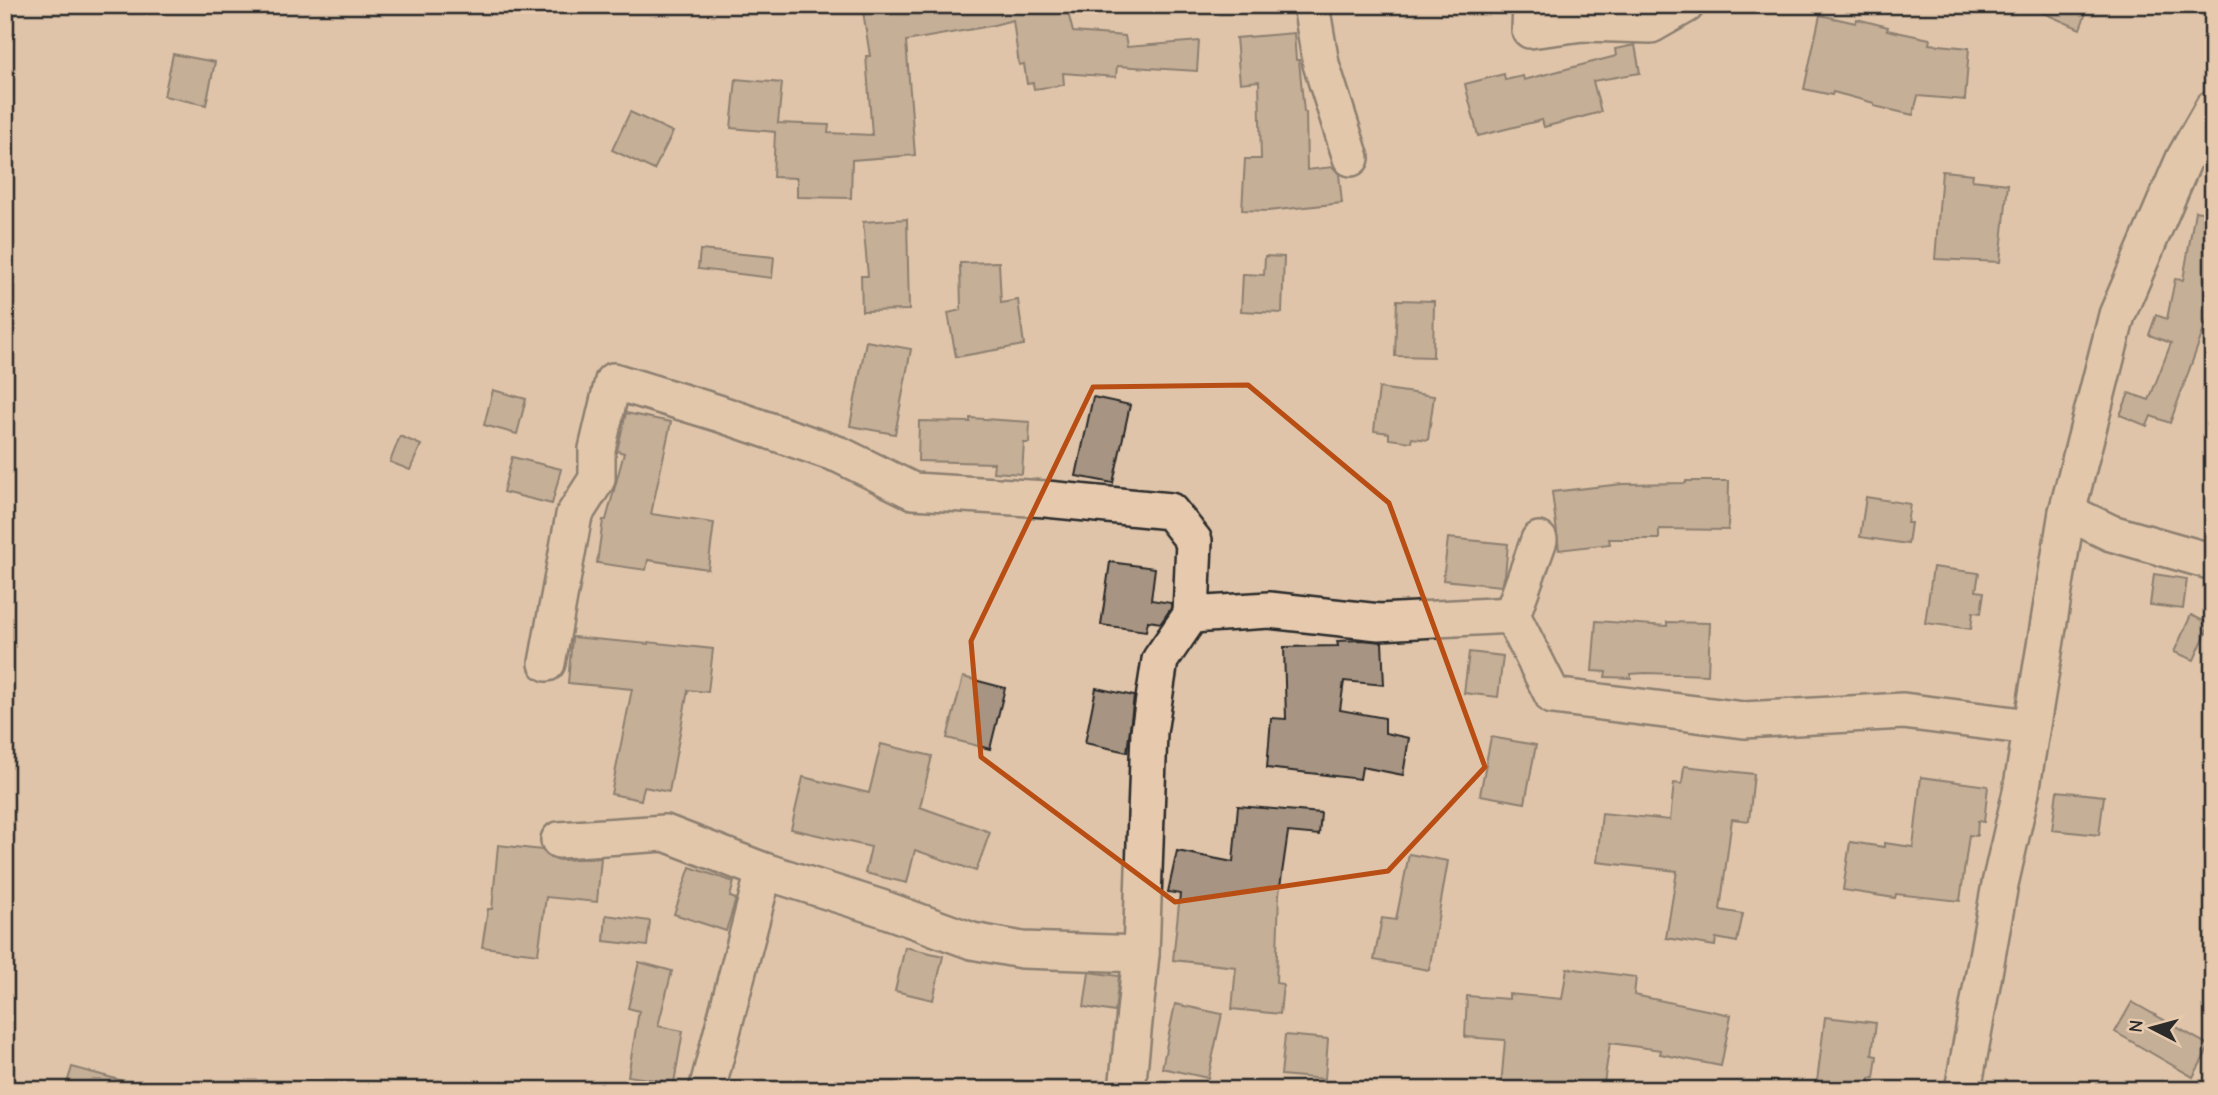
<svg xmlns="http://www.w3.org/2000/svg" width="2218" height="1095" font-family="'Comic Neue',sans-serif">
<style>
.building{fill:#a79482;stroke:#2b2b2b;stroke-width:2}
.lines{fill:none;stroke-linecap:round;stroke-linejoin:round}
.minor-casing{stroke:#2b2b2b;stroke-width:40}
.minor{stroke:#e7caae;stroke-width:35}
.marked{fill:none;stroke:#b94e14;stroke-width:5;stroke-linejoin:round}
</style>
<rect width="100%" height="100%" fill="#dfc4a9"/>
<filter id="ink" filterUnits="userSpaceOnUse"><feTurbulence type="fractalNoise" baseFrequency=".0143" numOctaves="2"/><feDisplacementMap in="SourceGraphic" scale="14" xChannelSelector="R" yChannelSelector="G"/><feConvolveMatrix kernelMatrix="1 2 1 2 8 2 1 2 1" color-interpolation-filters="sRGB"/></filter>
<g filter="url(#ink)">
<!-- building -->
<g class="building">
<path d="M 862,5 L 1066,5 L 1073,32 L 1125,36 L 1127,47 L 1199,41 L 1197,71 L 1117,66 L 1116,77 L 1063,73 L 1064,85 L 1034,89 L 1033,83 L 1027,84 L 1024,64 L 1019,65 L 1013,20 L 990,26 L 906,41 L 915,155 L 852,160 L 851,198 L 797,197 L 797,178 L 773,177 L 775,132 L 731,128 L 736,79 L 782,83 L 778,123 L 829,125 L 828,133 L 872,135 L 866,56 L 870,56 Z"/>
<path d="M 2025,5 L 2089,5 L 2080,29 Z"/>
<path d="M 1820,15 L 1856,23 L 1857,19 L 1888,27 L 1887,30 L 1930,39 L 1929,44 L 1969,48 L 1965,100 L 1918,96 L 1913,115 L 1874,106 L 1874,103 L 1833,92 L 1832,95 L 1804,89 Z"/>
<path d="M 1294,33 L 1296,60 L 1299,60 L 1304,112 L 1306,112 L 1307,170 L 1333,167 L 1339,174 L 1342,203 L 1268,211 L 1242,210 L 1245,159 L 1261,159 L 1259,81 L 1240,83 L 1236,38 Z"/>
<path d="M 1635,45 L 1640,73 L 1593,81 L 1601,112 L 1544,127 L 1542,120 L 1478,136 L 1465,84 L 1504,74 L 1505,80 L 1523,76 L 1524,80 L 1616,56 L 1615,49 Z"/>
<path d="M 173,54 L 215,62 L 206,105 L 164,96 Z"/>
<path d="M 630,112 L 673,132 L 654,170 L 612,150 Z"/>
<path d="M 1942,171 L 1973,174 L 1972,180 L 2008,184 L 2000,262 L 1935,259 Z"/>
<path d="M 2195,211 L 2213,214 L 2213,319 L 2208,318 L 2170,423 L 2151,416 L 2147,426 L 2120,415 L 2129,393 L 2149,400 L 2171,343 L 2149,335 L 2156,315 L 2167,319 L 2175,279 L 2183,280 Z"/>
<path d="M 907,219 L 909,310 L 862,311 L 861,276 L 868,276 L 863,222 Z"/>
<path d="M 700,250 L 774,257 L 772,278 L 698,269 Z"/>
<path d="M 1265,256 L 1284,257 L 1282,313 L 1241,311 L 1243,274 L 1264,275 Z"/>
<path d="M 999,262 L 1001,303 L 1018,300 L 1024,345 L 956,357 L 948,313 L 961,310 L 960,263 Z"/>
<path d="M 1397,300 L 1434,301 L 1433,357 L 1395,356 Z"/>
<path d="M 866,341 L 911,349 L 895,434 L 850,426 Z"/>
<path d="M 1379,388 L 1434,396 L 1428,440 L 1412,438 L 1411,442 L 1389,439 L 1389,433 L 1374,431 Z"/>
<path d="M 493,390 L 526,399 L 517,434 L 484,425 Z"/>
<path d="M 1093,397 L 1130,405 L 1113,483 L 1076,476 Z"/>
<path d="M 626,413 L 671,422 L 651,514 L 714,523 L 708,569 L 648,560 L 646,570 L 597,563 L 603,520 L 606,520 L 624,453 L 617,451 Z"/>
<path d="M 970,418 L 1030,422 L 1029,443 L 1024,443 L 1022,474 L 993,472 L 994,463 L 918,461 L 919,421 L 970,422 Z"/>
<path d="M 400,436 L 421,445 L 410,470 L 390,462 Z"/>
<path d="M 512,457 L 561,469 L 552,504 L 503,492 Z"/>
<path d="M 1686,481 L 1729,481 L 1728,530 L 1659,529 L 1659,539 L 1609,539 L 1610,544 L 1559,550 L 1552,492 L 1622,484 L 1686,483 Z"/>
<path d="M 1866,497 L 1910,504 L 1907,523 L 1911,523 L 1908,544 L 1860,537 Z"/>
<path d="M 1448,538 L 1508,544 L 1505,575 L 1501,586 L 1443,580 Z"/>
<path d="M 1110,562 L 1155,568 L 1151,600 L 1171,603 L 1171,608 L 1161,623 L 1148,621 L 1146,631 L 1101,625 Z"/>
<path d="M 1933,567 L 1979,573 L 1976,591 L 1984,592 L 1981,613 L 1973,612 L 1971,629 L 1925,623 Z"/>
<path d="M 2154,574 L 2187,579 L 2183,609 L 2150,605 Z"/>
<path d="M 2191,615 L 2210,624 L 2194,660 L 2174,652 Z"/>
<path d="M 1596,621 L 1667,626 L 1667,622 L 1710,623 L 1708,675 L 1645,673 L 1631,674 L 1631,678 L 1605,677 L 1606,672 L 1592,671 Z"/>
<path d="M 572,637 L 648,644 L 648,642 L 713,649 L 708,692 L 688,690 L 669,792 L 644,787 L 641,800 L 611,794 L 632,689 L 568,683 Z"/>
<path d="M 1362,640 L 1382,642 L 1384,685 L 1344,681 L 1340,710 L 1385,718 L 1385,733 L 1409,738 L 1403,775 L 1362,767 L 1360,779 L 1267,768 L 1271,718 L 1286,719 L 1284,647 L 1338,646 L 1337,641 Z"/>
<path d="M 1469,652 L 1503,656 L 1498,697 L 1464,693 Z"/>
<path d="M 963,677 L 1005,688 L 990,749 L 947,738 Z"/>
<path d="M 1096,688 L 1134,696 L 1127,752 L 1085,743 Z"/>
<path d="M 1491,737 L 1536,745 L 1525,803 L 1480,795 Z"/>
<path d="M 881,744 L 932,756 L 920,807 L 990,832 L 976,871 L 915,850 L 907,883 L 865,873 L 871,847 L 791,829 L 803,777 L 869,793 Z"/>
<path d="M 1684,766 L 1754,774 L 1749,821 L 1732,819 L 1720,910 L 1743,914 L 1737,942 L 1716,938 L 1715,946 L 1666,938 L 1677,871 L 1597,862 L 1602,813 L 1670,820 L 1674,783 L 1682,784 Z"/>
<path d="M 1921,777 L 1988,786 L 1984,822 L 1978,821 L 1977,836 L 1969,835 L 1960,901 L 1896,894 L 1895,898 L 1843,890 L 1850,842 L 1884,847 L 1884,843 L 1913,847 Z"/>
<path d="M 2057,791 L 2104,796 L 2099,835 L 2052,830 Z"/>
<path d="M 1238,806 L 1321,813 L 1319,835 L 1288,832 L 1279,894 L 1276,983 L 1283,984 L 1280,1014 L 1232,1009 L 1236,967 L 1173,960 L 1180,894 L 1168,892 L 1177,851 L 1233,862 Z"/>
<path d="M 498,845 L 542,850 L 550,858 L 560,860 L 601,858 L 597,902 L 546,897 L 538,954 L 482,947 L 488,909 L 492,909 Z"/>
<path d="M 1409,854 L 1448,861 L 1429,970 L 1374,960 L 1382,918 L 1396,920 Z"/>
<path d="M 690,867 L 734,882 L 730,897 L 736,899 L 726,931 L 674,914 Z"/>
<path d="M 606,915 L 650,921 L 647,946 L 604,941 Z"/>
<path d="M 905,947 L 943,956 L 933,1000 L 895,991 Z"/>
<path d="M 639,962 L 672,971 L 658,1026 L 683,1031 L 674,1083 L 628,1076 L 639,1011 L 628,1008 Z"/>
<path d="M 1567,968 L 1636,977 L 1634,995 L 1731,1015 L 1721,1066 L 1660,1054 L 1661,1050 L 1610,1043 L 1603,1090 L 1537,1090 L 1501,1086 L 1505,1040 L 1465,1037 L 1467,996 L 1509,999 L 1509,994 L 1562,999 Z"/>
<path d="M 1089,972 L 1119,976 L 1115,1012 L 1084,1007 Z"/>
<path d="M 2132,1002 L 2210,1046 L 2193,1077 L 2115,1032 Z"/>
<path d="M 1175,1004 L 1222,1014 L 1208,1078 L 1162,1068 Z"/>
<path d="M 1825,1017 L 1876,1023 L 1872,1055 L 1877,1056 L 1874,1078 L 1870,1078 L 1868,1090 L 1816,1090 Z"/>
<path d="M 1285,1035 L 1328,1039 L 1325,1079 L 1281,1075 Z"/>
<path d="M 72,1067 L 131,1083 L 130,1090 L 65,1090 Z"/>
</g>
<g class="lines">
<!-- minor casing -->
<g class="minor-casing">
<g id="minor">
<path d="M 1311,5 L 1321,64 L 1351,158"/>
<path d="M 1531,5 L 1530,30 L 1583,23 L 1651,25 L 1686,5"/>
<path d="M 2067,512 L 2111,533 L 2213,562"/>
<path d="M 1539,540 L 1512,615 L 1553,696 L 1744,720 L 1903,711 L 2030,727"/>
<path d="M 547,663 L 574,515 L 597,479 L 597,449 L 613,381 L 718,413 L 840,455 L 913,491 L 1046,499 L 1170,511 L 1194,541 L 1191,615"/>
<path d="M 559,840 L 665,833 L 764,871 L 881,908 L 972,941 L 1022,950 L 1141,954"/>
<path d="M 707,1090 L 764,871"/>
<path d="M 1127,1090 L 1141,954 L 1149,732 L 1160,660 L 1191,615 L 1269,610 L 1379,622 L 1512,615"/>
<path d="M 1963,1090 L 2000,884 L 2021,792 L 2067,512 L 2117,315 L 2184,159 L 2213,108"/>
</g>
</g>
<!-- minor -->
<use href="#minor" class="minor"/>
</g>
</g>
<!-- marked area -->
<path d="M0 0H2218V1095H0ZM 1248,385 L 1389,503 L 1485,767 L 1388,871 L 1175,902 L 981,757 L 971,641 L 1093,387 Z" fill="#dfc4a9" fill-opacity=".55" fill-rule="evenodd"/>
<path class="marked" d="M 1248,385 L 1389,503 L 1485,767 L 1388,871 L 1175,902 L 981,757 L 971,641 L 1093,387 Z"/>
<!-- margin -->
<rect width="2218" height="1095" fill="none" stroke="#e7caae" stroke-width="28"/>
<rect x="14" y="14" width="2190" height="1067" fill="none" stroke="#2b2b2b" stroke-width="2.5" filter="url(#ink)"/>
<!-- north arrow -->
<g transform="translate(2152 1028) rotate(276)" stroke="#e7caae" stroke-width="5" paint-order="stroke">
<path d="M0-5L12 26L0 18L-12 26Z" fill="#2b2b2b"/>
<text y="-10" font-size="19" font-weight="bold" text-anchor="middle" fill="#2b2b2b">N</text>
</g>
</svg>
